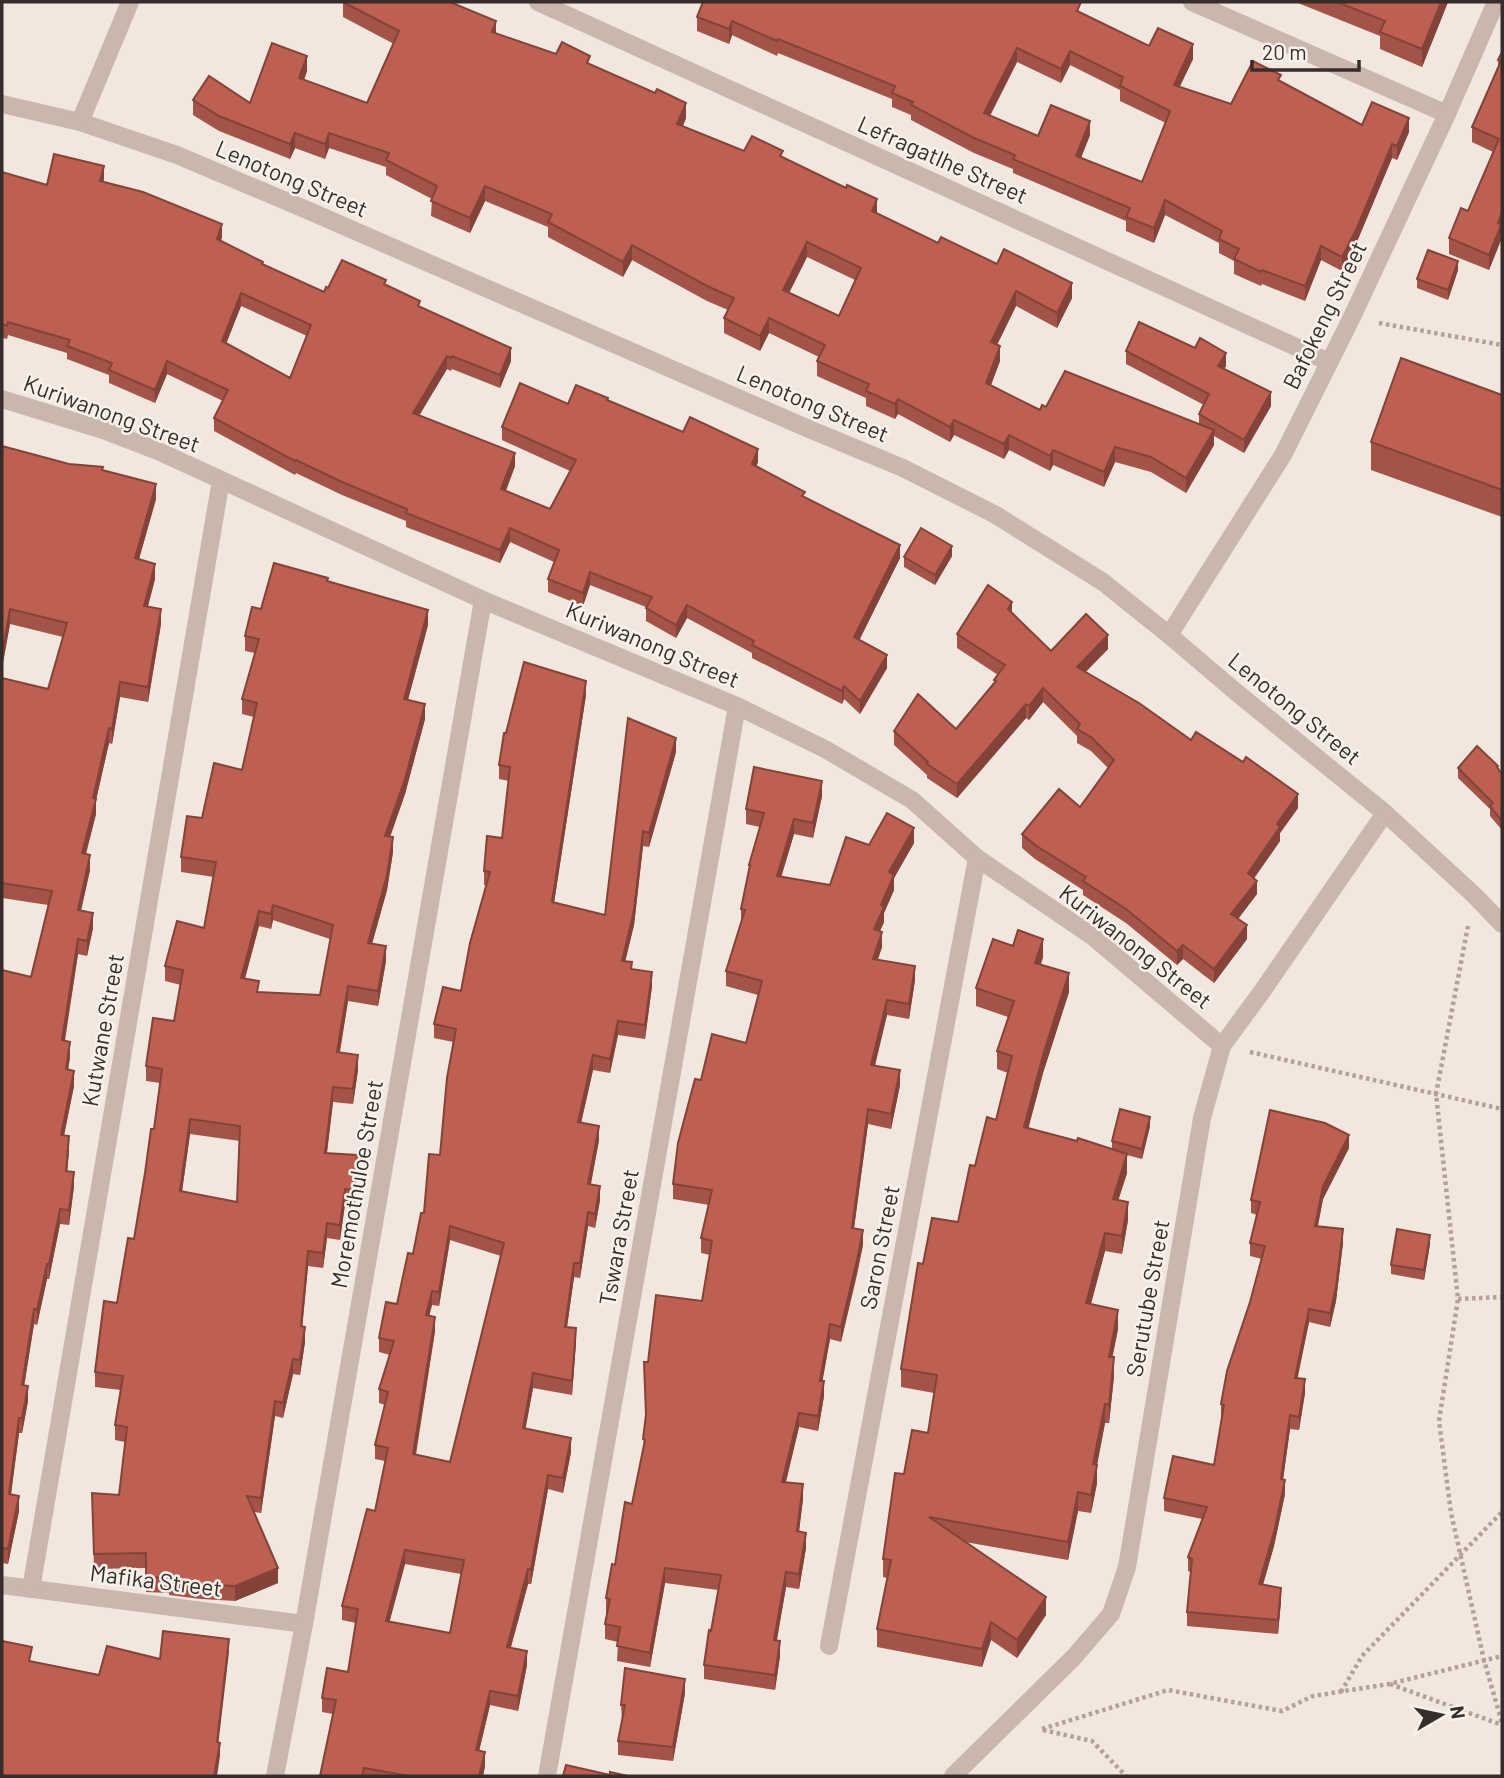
<svg xmlns="http://www.w3.org/2000/svg" width="1504" height="1778" font-family="Barlow,sans-serif">
<style>
.lines{fill:none;stroke-linecap:round;stroke-linejoin:round}
.path{stroke:#b4a096;stroke-width:4.5;stroke-dasharray:3.5 3.5;stroke-linecap:butt}
.street{stroke:#c9b6ac;stroke-width:18}
.wall{fill:#a35347;fill-rule:evenodd}
.shaded-wall{fill:#844339}
.building{fill:#bd6052;stroke:#844339;stroke-width:2;fill-rule:evenodd}
.labels{text-anchor:middle;dominant-baseline:central;stroke-width:5;stroke-linejoin:round;paint-order:stroke}
.street-label{font-size:23px;fill:#372d2a;stroke:#f9f1ec}
</style>
<rect width="100%" height="100%" fill="#f1e7df"/>
<g class="lines">
<!-- path -->
<g class="path">
<path d="M 1379,323 L 1502,345"/>
<path d="M 1468,926 L 1436,1094 L 1458,1299 L 1439,1421 L 1451,1513 L 1484,1660 L 1502,1723"/>
<path d="M 1250,1052 L 1502,1109"/>
<path d="M 1458,1299 L 1502,1297"/>
<path d="M 1390,1684 L 1502,1725"/>
<path d="M 1341,1692 L 1362,1656 L 1502,1512"/>
<path d="M 1042,1729 L 1168,1690 L 1282,1711 L 1313,1696 L 1389,1684 L 1502,1656"/>
<path d="M 1043,1730 L 1092,1741 L 1126,1776"/>
</g>
<!-- street -->
<g class="street">
<path d="M 538,2 L 1329,362"/>
<path d="M 1192,2 L 1447,114"/>
<path d="M 2,104 L 80,122 L 177,155 L 307,210 L 809,429 L 903,468 L 996,515 L 1103,582 L 1169,635 L 1236,692 L 1385,813 L 1474,895 L 1502,924"/>
<path d="M 80,122 L 130,2"/>
<path d="M 2,399 L 106,431 L 158,451 L 483,600 L 737,706 L 825,749 L 912,800 L 977,858 L 1092,936 L 1222,1046"/>
<path d="M 1169,635 L 1283,455 L 1351,319 L 1447,114 L 1496,2"/>
<path d="M 2,1585 L 304,1624"/>
<path d="M 31,1589 L 221,480"/>
<path d="M 829,1646 L 977,858"/>
<path d="M 275,1776 L 304,1624 L 483,600"/>
<path d="M 547,1776 L 737,706"/>
<path d="M 953,1776 L 1074,1657 L 1111,1614 L 1127,1567 L 1202,1118 L 1222,1046 L 1263,990 L 1385,813"/>
</g>
</g>
<!-- wall -->
<g class="wall">
<path d="M 343,2 L 453,2 L 453,3 L 496,33 L 590,65 L 686,118 L 683,126 L 744,151 L 783,157 L 877,214 L 938,243 L 997,264 L 1072,298 L 1057,328 L 1016,306 L 997,345 L 1000,361 L 991,385 L 1040,410 L 1046,407 L 1199,424 L 1199,414 L 1204,405 L 1126,364 L 1126,351 L 1226,366 L 1224,369 L 1271,406 L 1244,453 L 1214,436 L 1214,445 L 1186,493 L 1151,472 L 1115,462 L 1104,487 L 1053,465 L 1050,471 L 1009,450 L 1004,459 L 954,435 L 950,442 L 898,414 L 895,419 L 866,406 L 866,398 L 817,376 L 817,361 L 819,357 L 769,333 L 760,351 L 724,333 L 724,318 L 728,310 L 707,301 L 632,260 L 623,277 L 548,237 L 548,227 L 485,201 L 470,233 L 431,216 L 432,199 L 386,175 L 386,167 L 329,148 L 325,159 L 295,148 L 290,159 L 219,131 L 193,115 L 193,100 L 250,103 L 307,71 L 304,80 L 367,103 L 394,44 L 343,17 ZM 807,257 L 855,280 L 839,316 L 789,293 Z"/>
<path d="M 700,2 L 1044,2 L 1081,12 L 1149,46 L 1193,59 L 1179,87 L 1231,104 L 1281,81 L 1362,125 L 1409,132 L 1397,160 L 1392,158 L 1356,244 L 1342,271 L 1321,260 L 1305,301 L 1262,284 L 1261,286 L 1234,274 L 1234,261 L 1219,253 L 1219,243 L 1165,215 L 1154,243 L 1126,231 L 1126,221 L 1013,173 L 1013,169 L 974,153 L 911,120 L 911,115 L 892,107 L 892,99 L 778,53 L 777,56 L 732,35 L 729,44 L 697,31 L 697,17 L 703,3 ZM 1017,62 L 1061,83 L 1070,65 L 1120,90 L 1120,101 L 1166,123 L 1142,182 L 1081,158 L 1090,135 L 1038,136 L 990,116 Z"/>
<path d="M 1298,2 L 1448,2 L 1422,67 L 1380,49 L 1380,36 L 1298,3 Z"/>
<path d="M 1502,52 L 1502,228 L 1501,240 L 1489,270 L 1449,254 L 1449,238 L 1468,211 L 1493,152 L 1472,142 L 1472,127 L 1498,67 L 1498,60 Z"/>
<path d="M 2,172 L 47,185 L 104,179 L 103,182 L 222,237 L 221,241 L 263,264 L 324,292 L 328,288 L 386,285 L 420,307 L 511,361 L 500,388 L 452,369 L 451,371 L 447,369 L 419,415 L 515,466 L 506,491 L 550,509 L 570,471 L 502,440 L 502,427 L 568,404 L 608,401 L 758,462 L 756,466 L 900,558 L 859,640 L 887,668 L 860,714 L 844,699 L 842,704 L 752,658 L 752,653 L 687,618 L 676,638 L 646,621 L 646,607 L 590,585 L 583,606 L 548,592 L 548,579 L 554,562 L 510,542 L 500,563 L 406,527 L 406,521 L 342,495 L 296,473 L 295,475 L 214,431 L 214,418 L 223,401 L 167,374 L 155,403 L 109,383 L 109,375 L 67,359 L 67,353 L 8,335 L 7,339 L 2,338 ZM 241,306 L 307,336 L 290,378 L 226,344 Z"/>
<path d="M 1458,270 L 1448,300 L 1417,288 L 1417,279 Z"/>
<path d="M 1502,395 L 1502,517 L 1371,470 L 1371,442 Z"/>
<path d="M 2,446 L 69,464 L 103,470 L 156,499 L 139,559 L 155,579 L 148,606 L 161,624 L 148,702 L 120,697 L 112,744 L 109,743 L 96,800 L 96,814 L 86,854 L 90,870 L 81,910 L 93,928 L 87,956 L 78,954 L 65,1041 L 70,1057 L 68,1069 L 74,1086 L 64,1135 L 69,1151 L 67,1171 L 74,1186 L 69,1225 L 60,1224 L 49,1279 L 47,1279 L 37,1325 L 34,1324 L 24,1385 L 28,1401 L 22,1433 L 19,1433 L 11,1494 L 19,1511 L 8,1564 L 2,1563 L 2,970 L 31,977 L 48,905 L 2,898 L 2,678 L 48,689 L 63,637 L 10,624 L 2,668 Z"/>
<path d="M 952,556 L 935,585 L 904,567 L 904,557 Z"/>
<path d="M 328,581 L 428,625 L 408,700 L 425,719 L 405,794 L 390,837 L 393,852 L 387,890 L 372,944 L 386,961 L 378,1006 L 348,1001 L 340,1052 L 358,1070 L 353,1104 L 333,1102 L 327,1153 L 357,1170 L 355,1205 L 345,1204 L 340,1240 L 327,1238 L 323,1268 L 308,1266 L 302,1327 L 305,1342 L 300,1375 L 293,1374 L 283,1418 L 275,1416 L 261,1513 L 254,1512 L 278,1583 L 235,1601 L 201,1599 L 169,1595 L 169,1593 L 146,1592 L 146,1568 L 94,1569 L 92,1493 L 119,1495 L 125,1442 L 115,1440 L 115,1425 L 121,1390 L 95,1387 L 95,1372 L 117,1303 L 134,1239 L 154,1129 L 160,1083 L 146,1081 L 146,1066 L 174,1021 L 181,985 L 165,981 L 165,966 L 204,928 L 214,877 L 181,872 L 181,857 L 202,818 L 242,770 L 254,717 L 242,714 L 242,699 L 255,653 L 245,651 L 245,636 L 261,609 ZM 273,920 L 330,939 L 320,995 L 259,993 L 245,978 L 259,926 L 271,929 ZM 190,1134 L 240,1141 L 237,1202 L 182,1191 Z"/>
<path d="M 1012,613 L 1051,651 L 1108,649 L 1085,672 L 1298,808 L 1280,833 L 1280,841 L 1254,878 L 1257,894 L 1238,919 L 1247,939 L 1214,983 L 1183,959 L 1177,965 L 1126,923 L 1083,895 L 1083,890 L 1035,859 L 1022,848 L 1022,834 L 1080,807 L 1108,768 L 1091,751 L 1077,743 L 1077,736 L 1043,702 L 1029,720 L 1026,718 L 957,798 L 927,778 L 927,775 L 894,745 L 894,731 L 956,729 L 994,684 L 994,680 L 998,675 L 957,648 L 957,634 Z"/>
<path d="M 586,695 L 554,903 L 605,915 L 676,752 L 649,847 L 643,846 L 634,925 L 625,961 L 632,969 L 652,986 L 645,1039 L 618,1035 L 610,1073 L 593,1070 L 581,1123 L 599,1140 L 591,1184 L 600,1200 L 595,1228 L 588,1226 L 580,1278 L 574,1277 L 567,1327 L 576,1342 L 572,1395 L 533,1388 L 525,1429 L 571,1452 L 563,1493 L 548,1489 L 531,1584 L 528,1584 L 511,1647 L 527,1665 L 518,1711 L 490,1705 L 479,1751 L 485,1766 L 483,1776 L 320,1776 L 333,1714 L 322,1712 L 322,1698 L 348,1672 L 356,1623 L 342,1620 L 342,1606 L 375,1511 L 385,1461 L 375,1459 L 375,1445 L 385,1405 L 379,1403 L 379,1389 L 390,1355 L 379,1352 L 379,1338 L 397,1304 L 413,1254 L 440,1155 L 453,1042 L 434,1038 L 434,1024 L 461,991 L 486,886 L 484,885 L 484,871 L 502,838 L 509,781 L 499,779 L 499,765 L 506,733 ZM 450,1240 L 501,1256 L 450,1462 L 416,1455 L 435,1331 L 429,1315 L 432,1305 L 439,1306 ZM 405,1564 L 461,1574 L 450,1633 L 389,1622 Z"/>
<path d="M 1458,768 L 1498,769 L 1502,774 L 1502,830 L 1490,816 L 1490,809 L 1458,778 Z"/>
<path d="M 822,796 L 813,838 L 794,834 L 781,877 L 830,885 L 869,845 L 914,843 L 894,878 L 894,890 L 884,913 L 884,922 L 880,931 L 882,947 L 878,959 L 915,980 L 909,1019 L 887,1015 L 875,1066 L 900,1085 L 891,1129 L 868,1124 L 854,1228 L 863,1245 L 857,1275 L 841,1342 L 830,1339 L 822,1381 L 824,1396 L 818,1431 L 799,1427 L 786,1482 L 803,1499 L 799,1532 L 806,1548 L 799,1589 L 786,1587 L 777,1640 L 780,1656 L 775,1690 L 704,1679 L 704,1665 L 718,1590 L 665,1583 L 650,1667 L 617,1661 L 618,1642 L 605,1639 L 605,1624 L 607,1613 L 606,1613 L 606,1598 L 632,1504 L 643,1452 L 648,1362 L 702,1301 L 710,1255 L 701,1253 L 701,1238 L 709,1205 L 673,1199 L 673,1184 L 701,1080 L 746,1043 L 758,995 L 726,986 L 726,971 L 741,924 L 741,909 L 749,871 L 749,865 L 760,827 L 746,824 L 746,809 Z"/>
<path d="M 1043,957 L 1041,964 L 1069,992 L 1043,1073 L 1028,1128 L 1112,1150 L 1112,1141 L 1150,1126 L 1142,1159 L 1127,1155 L 1127,1173 L 1118,1200 L 1128,1220 L 1122,1254 L 1105,1251 L 1091,1304 L 1118,1329 L 1112,1357 L 1114,1376 L 1109,1423 L 1105,1423 L 1097,1465 L 1097,1483 L 1091,1513 L 1078,1511 L 1068,1560 L 965,1542 L 1046,1615 L 1017,1658 L 991,1640 L 982,1667 L 877,1647 L 877,1629 L 887,1578 L 883,1577 L 883,1559 L 904,1474 L 928,1433 L 934,1393 L 901,1387 L 901,1369 L 923,1264 L 958,1222 L 975,1166 L 996,1120 L 1008,1073 L 997,1069 L 997,1051 L 1008,1017 L 976,1006 L 976,988 Z"/>
<path d="M 1349,1148 L 1323,1199 L 1318,1226 L 1343,1243 L 1336,1301 L 1330,1327 L 1309,1322 L 1297,1378 L 1305,1393 L 1299,1430 L 1290,1429 L 1283,1480 L 1285,1494 L 1274,1546 L 1263,1585 L 1281,1601 L 1278,1634 L 1187,1626 L 1187,1612 L 1191,1572 L 1188,1571 L 1188,1557 L 1202,1519 L 1164,1511 L 1164,1498 L 1214,1465 L 1222,1418 L 1221,1418 L 1221,1404 L 1262,1259 L 1250,1256 L 1250,1243 L 1257,1215 L 1251,1213 L 1251,1200 Z"/>
<path d="M 1430,1244 L 1424,1280 L 1391,1274 L 1391,1265 Z"/>
<path d="M 685,1693 L 673,1761 L 618,1755 L 618,1741 L 622,1719 L 621,1705 Z"/>
</g>
<!-- shaded-wall -->
<g class="shaded-wall">
<path d="M 1441,2 L 1448,2 L 1422,67 L 1422,49 Z"/>
<path d="M 496,21 L 496,36 L 492,32 Z"/>
<path d="M 732,21 L 732,35 L 729,44 L 729,29 Z"/>
<path d="M 1193,44 L 1193,59 L 1174,99 L 1174,85 Z"/>
<path d="M 1017,48 L 1017,62 L 984,127 L 984,113 Z"/>
<path d="M 1070,51 L 1070,65 L 1061,83 L 1061,69 Z"/>
<path d="M 307,56 L 307,71 L 299,93 L 299,78 Z"/>
<path d="M 686,103 L 686,118 L 677,139 L 677,124 Z"/>
<path d="M 1409,118 L 1409,132 L 1397,160 L 1397,146 Z"/>
<path d="M 1090,121 L 1090,135 L 1076,170 L 1076,156 Z"/>
<path d="M 295,133 L 295,148 L 290,159 L 290,144 Z"/>
<path d="M 329,133 L 329,148 L 325,159 L 325,144 Z"/>
<path d="M 1392,144 L 1392,158 L 1356,244 L 1342,271 L 1342,257 Z"/>
<path d="M 104,166 L 104,179 L 100,194 L 100,181 Z"/>
<path d="M 485,186 L 485,201 L 470,233 L 470,218 Z"/>
<path d="M 877,199 L 877,214 L 872,211 Z"/>
<path d="M 1165,200 L 1165,215 L 1154,243 L 1154,228 Z"/>
<path d="M 1502,213 L 1501,240 L 1489,270 L 1489,255 L 1498,223 Z"/>
<path d="M 222,224 L 222,237 L 217,252 L 217,239 Z"/>
<path d="M 807,242 L 807,257 L 783,305 L 783,290 Z"/>
<path d="M 632,245 L 632,260 L 623,277 L 623,262 Z"/>
<path d="M 1321,246 L 1321,260 L 1305,301 L 1305,286 Z"/>
<path d="M 1458,261 L 1458,270 L 1448,300 L 1448,290 Z"/>
<path d="M 1072,283 L 1072,298 L 1057,328 L 1057,313 Z"/>
<path d="M 1016,291 L 1016,306 L 991,357 L 991,342 Z"/>
<path d="M 241,293 L 241,306 L 222,354 L 222,341 Z"/>
<path d="M 769,318 L 769,333 L 760,351 L 760,336 Z"/>
<path d="M 1000,346 L 1000,361 L 986,398 L 986,383 Z"/>
<path d="M 511,348 L 511,361 L 500,388 L 500,375 Z"/>
<path d="M 1226,353 L 1226,366 L 1218,380 L 1218,366 Z"/>
<path d="M 447,356 L 447,369 L 413,426 L 413,413 Z"/>
<path d="M 167,361 L 167,374 L 155,403 L 155,390 Z"/>
<path d="M 1271,392 L 1271,406 L 1244,453 L 1244,440 Z"/>
<path d="M 898,399 L 898,414 L 895,419 L 895,404 Z"/>
<path d="M 954,420 L 954,435 L 950,442 L 950,427 Z"/>
<path d="M 1214,430 L 1214,445 L 1186,493 L 1186,478 Z"/>
<path d="M 1009,435 L 1009,450 L 1004,459 L 1004,444 Z"/>
<path d="M 1115,447 L 1115,462 L 1104,487 L 1104,472 Z"/>
<path d="M 758,449 L 758,462 L 752,477 L 752,464 Z"/>
<path d="M 1053,450 L 1053,465 L 1050,471 L 1050,456 Z"/>
<path d="M 515,453 L 515,466 L 501,502 L 501,489 Z"/>
<path d="M 156,484 L 156,499 L 135,573 L 135,558 Z"/>
<path d="M 510,528 L 510,542 L 500,563 L 500,550 Z"/>
<path d="M 900,545 L 900,558 L 854,651 L 854,637 Z"/>
<path d="M 952,546 L 952,556 L 935,585 L 935,575 Z"/>
<path d="M 155,564 L 155,579 L 144,621 L 144,606 Z"/>
<path d="M 590,572 L 590,585 L 583,606 L 583,593 Z"/>
<path d="M 1012,602 L 1012,616 L 1008,609 Z"/>
<path d="M 687,605 L 687,618 L 676,638 L 676,625 Z"/>
<path d="M 10,609 L 10,624 L 2,668 L 2,653 Z"/>
<path d="M 161,609 L 161,624 L 148,702 L 148,687 Z"/>
<path d="M 428,610 L 428,625 L 404,714 L 404,699 Z"/>
<path d="M 1108,635 L 1108,649 L 1077,681 L 1077,667 Z"/>
<path d="M 887,655 L 887,668 L 860,714 L 860,701 Z"/>
<path d="M 586,681 L 586,695 L 552,916 L 552,902 Z"/>
<path d="M 120,682 L 120,697 L 112,744 L 112,729 Z"/>
<path d="M 844,686 L 844,699 L 842,704 L 842,691 Z"/>
<path d="M 1043,688 L 1043,702 L 1029,720 L 1029,706 Z"/>
<path d="M 425,704 L 425,719 L 405,794 L 385,851 L 385,836 Z"/>
<path d="M 1026,704 L 1026,718 L 957,798 L 957,784 Z"/>
<path d="M 109,728 L 109,743 L 96,800 L 96,814 L 82,868 L 82,853 Z"/>
<path d="M 676,738 L 676,752 L 649,847 L 649,833 Z"/>
<path d="M 822,781 L 822,796 L 813,838 L 813,823 Z"/>
<path d="M 1298,794 L 1298,808 L 1280,833 L 1280,841 L 1248,887 L 1248,873 L 1277,824 Z"/>
<path d="M 794,819 L 794,834 L 777,891 L 777,876 Z"/>
<path d="M 914,828 L 914,843 L 894,878 L 894,890 L 884,913 L 884,922 L 874,944 L 874,929 L 889,872 Z"/>
<path d="M 643,831 L 643,846 L 634,925 L 622,975 L 622,961 Z"/>
<path d="M 393,837 L 393,852 L 387,890 L 368,958 L 368,943 Z"/>
<path d="M 90,855 L 90,870 L 78,924 L 78,910 Z"/>
<path d="M 1257,881 L 1257,894 L 1231,928 L 1231,914 Z"/>
<path d="M 273,905 L 273,920 L 271,929 L 271,914 Z"/>
<path d="M 259,911 L 259,926 L 241,993 L 241,978 Z"/>
<path d="M 93,913 L 93,928 L 87,956 L 87,941 Z"/>
<path d="M 1247,925 L 1247,939 L 1214,983 L 1214,969 Z"/>
<path d="M 882,932 L 882,947 L 873,973 L 873,959 Z"/>
<path d="M 78,939 L 78,954 L 62,1055 L 62,1040 Z"/>
<path d="M 1043,939 L 1043,957 L 1035,981 L 1035,963 Z"/>
<path d="M 1183,945 L 1183,959 L 1177,965 L 1177,951 Z"/>
<path d="M 386,946 L 386,961 L 378,1006 L 378,991 Z"/>
<path d="M 915,966 L 915,980 L 909,1019 L 909,1004 Z"/>
<path d="M 652,972 L 652,986 L 645,1039 L 645,1025 Z"/>
<path d="M 1069,973 L 1069,992 L 1043,1073 L 1024,1145 L 1024,1127 L 1043,1055 Z"/>
<path d="M 348,986 L 348,1001 L 337,1067 L 337,1052 Z"/>
<path d="M 887,1000 L 887,1015 L 871,1080 L 871,1065 Z"/>
<path d="M 618,1021 L 618,1035 L 610,1073 L 610,1059 Z"/>
<path d="M 70,1042 L 70,1057 L 66,1084 L 66,1069 Z"/>
<path d="M 358,1055 L 358,1070 L 353,1104 L 353,1089 Z"/>
<path d="M 593,1055 L 593,1070 L 578,1136 L 578,1122 Z"/>
<path d="M 900,1070 L 900,1085 L 891,1129 L 891,1114 Z"/>
<path d="M 74,1071 L 74,1086 L 61,1150 L 61,1135 Z"/>
<path d="M 333,1087 L 333,1102 L 325,1168 L 325,1153 Z"/>
<path d="M 868,1109 L 868,1124 L 852,1243 L 852,1228 Z"/>
<path d="M 1150,1117 L 1150,1126 L 1142,1159 L 1142,1149 Z"/>
<path d="M 190,1119 L 190,1134 L 180,1206 L 180,1191 Z"/>
<path d="M 599,1126 L 599,1140 L 588,1198 L 588,1184 Z"/>
<path d="M 1349,1135 L 1349,1148 L 1323,1199 L 1315,1239 L 1315,1226 L 1323,1186 Z"/>
<path d="M 69,1136 L 69,1151 L 66,1186 L 66,1171 Z"/>
<path d="M 1127,1154 L 1127,1173 L 1113,1217 L 1113,1199 Z"/>
<path d="M 74,1172 L 74,1186 L 69,1225 L 69,1210 Z"/>
<path d="M 600,1186 L 600,1200 L 595,1228 L 595,1214 Z"/>
<path d="M 345,1189 L 345,1204 L 340,1240 L 340,1225 Z"/>
<path d="M 1128,1202 L 1128,1220 L 1122,1254 L 1122,1236 Z"/>
<path d="M 60,1209 L 60,1224 L 49,1279 L 49,1264 Z"/>
<path d="M 588,1212 L 588,1226 L 580,1278 L 580,1263 Z"/>
<path d="M 327,1223 L 327,1238 L 323,1268 L 323,1253 Z"/>
<path d="M 450,1226 L 450,1240 L 439,1306 L 439,1292 Z"/>
<path d="M 1343,1229 L 1343,1243 L 1336,1301 L 1330,1327 L 1330,1313 Z"/>
<path d="M 863,1230 L 863,1245 L 841,1342 L 841,1327 Z"/>
<path d="M 1105,1233 L 1105,1251 L 1086,1322 L 1086,1303 Z"/>
<path d="M 1430,1235 L 1430,1244 L 1424,1280 L 1424,1270 Z"/>
<path d="M 308,1251 L 308,1266 L 301,1341 L 301,1326 Z"/>
<path d="M 574,1263 L 574,1277 L 565,1341 L 565,1327 Z"/>
<path d="M 47,1264 L 47,1279 L 37,1325 L 37,1310 Z"/>
<path d="M 432,1291 L 432,1305 L 426,1329 L 426,1315 Z"/>
<path d="M 34,1309 L 34,1324 L 22,1400 L 22,1385 Z"/>
<path d="M 1309,1309 L 1309,1322 L 1295,1391 L 1295,1378 Z"/>
<path d="M 1118,1310 L 1118,1329 L 1109,1375 L 1109,1357 Z"/>
<path d="M 435,1317 L 435,1331 L 413,1469 L 413,1454 Z"/>
<path d="M 830,1324 L 830,1339 L 820,1395 L 820,1381 Z"/>
<path d="M 305,1327 L 305,1342 L 300,1375 L 300,1360 Z"/>
<path d="M 576,1328 L 576,1342 L 572,1395 L 572,1381 Z"/>
<path d="M 1114,1357 L 1114,1376 L 1109,1423 L 1109,1405 Z"/>
<path d="M 293,1359 L 293,1374 L 283,1418 L 283,1403 Z"/>
<path d="M 533,1373 L 533,1388 L 523,1443 L 523,1428 Z"/>
<path d="M 1305,1379 L 1305,1393 L 1299,1430 L 1299,1417 Z"/>
<path d="M 824,1381 L 824,1396 L 818,1431 L 818,1416 Z"/>
<path d="M 28,1386 L 28,1401 L 22,1433 L 22,1418 Z"/>
<path d="M 275,1401 L 275,1416 L 261,1513 L 261,1498 Z"/>
<path d="M 1105,1404 L 1105,1423 L 1097,1465 L 1097,1483 L 1091,1513 L 1093,1464 Z"/>
<path d="M 799,1413 L 799,1427 L 782,1497 L 782,1482 Z"/>
<path d="M 1290,1415 L 1290,1429 L 1281,1493 L 1281,1479 Z"/>
<path d="M 19,1418 L 19,1433 L 9,1509 L 9,1494 Z"/>
<path d="M 571,1438 L 571,1452 L 563,1493 L 563,1478 Z"/>
<path d="M 548,1475 L 548,1489 L 531,1584 L 531,1570 Z"/>
<path d="M 1285,1480 L 1285,1494 L 1274,1546 L 1259,1598 L 1259,1584 Z"/>
<path d="M 803,1484 L 803,1499 L 797,1546 L 797,1531 Z"/>
<path d="M 1078,1492 L 1078,1511 L 1068,1560 L 1068,1542 Z"/>
<path d="M 19,1496 L 19,1511 L 8,1564 L 8,1549 Z"/>
<path d="M 806,1533 L 806,1548 L 799,1589 L 799,1574 Z"/>
<path d="M 405,1550 L 405,1564 L 386,1635 L 386,1621 Z"/>
<path d="M 278,1568 L 278,1583 L 235,1601 L 235,1586 Z"/>
<path d="M 665,1568 L 665,1583 L 650,1667 L 650,1653 Z"/>
<path d="M 528,1569 L 528,1584 L 507,1661 L 507,1647 Z"/>
<path d="M 786,1572 L 786,1587 L 774,1655 L 774,1640 Z"/>
<path d="M 1281,1588 L 1281,1601 L 1278,1634 L 1278,1620 Z"/>
<path d="M 1046,1597 L 1046,1615 L 1017,1658 L 1017,1640 Z"/>
<path d="M 991,1622 L 991,1640 L 982,1667 L 982,1649 Z"/>
<path d="M 229,1639 L 229,1652 L 217,1755 L 217,1742 Z"/>
<path d="M 780,1641 L 780,1656 L 775,1690 L 775,1675 Z"/>
<path d="M 527,1651 L 527,1665 L 518,1711 L 518,1696 Z"/>
<path d="M 685,1679 L 685,1693 L 673,1761 L 673,1747 Z"/>
<path d="M 490,1691 L 490,1705 L 476,1764 L 476,1750 Z"/>
<path d="M 220,1743 L 220,1756 L 217,1776 L 214,1776 Z"/>
<path d="M 485,1752 L 485,1766 L 483,1776 L 479,1776 Z"/>
</g>
<!-- building -->
<g class="building">
<path d="M 343,2 L 450,2 L 496,21 L 492,32 L 556,54 L 562,42 L 590,56 L 587,63 L 655,93 L 657,89 L 686,103 L 677,124 L 744,151 L 752,136 L 783,151 L 780,156 L 846,188 L 847,185 L 877,199 L 872,211 L 938,243 L 941,237 L 997,264 L 1004,249 L 1072,283 L 1057,313 L 1016,291 L 991,342 L 1000,346 L 986,383 L 1040,410 L 1042,405 L 1046,407 L 1065,371 L 1214,430 L 1186,478 L 1151,457 L 1115,447 L 1104,472 L 1053,450 L 1050,456 L 1009,435 L 1004,444 L 954,420 L 950,427 L 898,399 L 895,404 L 866,391 L 869,384 L 817,361 L 825,345 L 769,318 L 760,336 L 724,318 L 734,298 L 707,286 L 632,245 L 623,262 L 548,222 L 552,214 L 485,186 L 470,218 L 431,201 L 437,186 L 386,160 L 389,153 L 329,133 L 325,144 L 295,133 L 290,144 L 219,116 L 193,100 L 209,76 L 250,103 L 272,43 L 307,56 L 299,78 L 367,103 L 399,31 ZM 807,242 L 861,268 L 839,316 L 783,290 Z"/>
<path d="M 703,2 L 1081,2 L 1077,11 L 1149,46 L 1158,28 L 1193,44 L 1174,85 L 1231,104 L 1253,61 L 1281,75 L 1278,80 L 1362,125 L 1372,102 L 1409,118 L 1397,146 L 1392,144 L 1356,230 L 1342,257 L 1321,246 L 1305,286 L 1262,270 L 1261,272 L 1234,259 L 1239,249 L 1219,239 L 1222,231 L 1165,200 L 1154,228 L 1126,217 L 1130,208 L 1013,159 L 1015,155 L 974,138 L 911,105 L 913,102 L 892,93 L 895,86 L 778,39 L 777,41 L 732,21 L 729,29 L 697,17 ZM 1017,48 L 1061,69 L 1070,51 L 1123,77 L 1120,86 L 1170,111 L 1142,182 L 1076,156 L 1090,121 L 1051,105 L 1038,136 L 984,113 Z"/>
<path d="M 1337,2 L 1441,2 L 1422,49 L 1380,32 L 1385,21 Z"/>
<path d="M 1502,52 L 1502,213 L 1498,223 L 1501,225 L 1489,255 L 1449,238 L 1461,208 L 1468,211 L 1499,139 L 1472,127 L 1501,61 L 1498,60 Z"/>
<path d="M 54,154 L 104,166 L 100,181 L 143,192 L 222,224 L 217,239 L 263,262 L 262,264 L 324,292 L 326,287 L 328,288 L 342,260 L 386,280 L 384,284 L 420,301 L 418,306 L 511,348 L 500,375 L 452,356 L 451,358 L 447,356 L 413,413 L 515,453 L 501,489 L 550,509 L 576,460 L 502,427 L 520,383 L 568,404 L 576,385 L 608,398 L 607,400 L 683,432 L 690,417 L 758,449 L 752,464 L 805,492 L 802,496 L 900,545 L 854,637 L 887,655 L 860,701 L 844,686 L 842,691 L 752,645 L 754,641 L 687,605 L 676,625 L 646,608 L 652,597 L 590,572 L 583,593 L 548,579 L 559,550 L 510,528 L 500,550 L 406,513 L 407,509 L 342,482 L 296,460 L 295,461 L 214,418 L 228,390 L 167,361 L 155,390 L 109,370 L 112,363 L 67,346 L 70,340 L 8,322 L 7,326 L 2,324 L 2,172 L 47,185 ZM 241,293 L 311,325 L 290,378 L 222,341 Z"/>
<path d="M 1428,250 L 1458,261 L 1448,290 L 1417,279 Z"/>
<path d="M 1139,322 L 1195,348 L 1200,338 L 1226,353 L 1218,366 L 1271,392 L 1244,440 L 1199,414 L 1209,394 L 1126,351 Z"/>
<path d="M 1401,358 L 1502,395 L 1502,490 L 1371,442 Z"/>
<path d="M 2,446 L 69,464 L 103,467 L 102,470 L 156,484 L 135,558 L 155,564 L 144,606 L 161,609 L 148,687 L 120,682 L 112,729 L 109,728 L 93,798 L 96,799 L 82,853 L 90,855 L 78,910 L 93,913 L 87,941 L 78,939 L 62,1040 L 70,1042 L 66,1069 L 74,1071 L 61,1135 L 69,1136 L 66,1171 L 74,1172 L 69,1210 L 60,1209 L 49,1264 L 47,1264 L 37,1310 L 34,1309 L 22,1385 L 28,1386 L 22,1418 L 19,1418 L 9,1494 L 19,1496 L 8,1549 L 2,1548 L 2,970 L 31,977 L 52,891 L 2,883 L 2,678 L 48,689 L 67,623 L 10,609 L 2,653 Z"/>
<path d="M 921,528 L 952,546 L 935,575 L 904,557 Z"/>
<path d="M 274,563 L 328,578 L 327,581 L 428,610 L 404,699 L 425,704 L 405,779 L 385,836 L 393,837 L 387,875 L 368,943 L 386,946 L 378,991 L 348,986 L 337,1052 L 358,1055 L 353,1089 L 333,1087 L 325,1153 L 357,1155 L 355,1190 L 345,1189 L 340,1225 L 327,1223 L 323,1253 L 308,1251 L 301,1326 L 305,1327 L 300,1360 L 293,1359 L 283,1403 L 275,1401 L 261,1498 L 247,1496 L 278,1568 L 235,1586 L 201,1584 L 169,1580 L 169,1578 L 146,1577 L 146,1553 L 94,1554 L 92,1493 L 119,1495 L 127,1427 L 115,1425 L 123,1376 L 95,1372 L 104,1301 L 117,1303 L 128,1238 L 134,1239 L 145,1173 L 151,1129 L 154,1129 L 162,1069 L 146,1066 L 153,1018 L 174,1021 L 183,970 L 165,966 L 177,921 L 204,928 L 216,862 L 181,857 L 187,816 L 202,818 L 214,763 L 242,770 L 257,703 L 242,699 L 259,639 L 245,636 L 252,607 L 261,609 ZM 273,905 L 333,925 L 320,995 L 257,992 L 259,981 L 241,978 L 259,911 L 271,914 ZM 190,1119 L 240,1126 L 237,1202 L 180,1191 Z"/>
<path d="M 988,585 L 1012,602 L 1008,609 L 1051,651 L 1086,614 L 1108,635 L 1077,667 L 1139,703 L 1191,740 L 1196,732 L 1243,762 L 1246,757 L 1298,794 L 1277,824 L 1280,827 L 1248,873 L 1257,881 L 1231,914 L 1247,925 L 1214,969 L 1183,945 L 1177,951 L 1126,909 L 1083,881 L 1086,877 L 1035,845 L 1022,834 L 1059,789 L 1080,807 L 1114,760 L 1091,737 L 1077,729 L 1080,724 L 1043,688 L 1029,706 L 1026,704 L 957,784 L 927,764 L 928,762 L 894,731 L 918,694 L 956,729 L 996,681 L 994,680 L 1005,665 L 957,634 Z"/>
<path d="M 524,662 L 586,681 L 552,902 L 605,915 L 628,718 L 676,738 L 649,833 L 643,831 L 634,910 L 622,961 L 632,962 L 631,969 L 652,972 L 645,1025 L 618,1021 L 610,1059 L 593,1055 L 578,1122 L 599,1126 L 588,1184 L 600,1186 L 595,1214 L 588,1212 L 580,1263 L 574,1263 L 565,1327 L 576,1328 L 572,1381 L 533,1373 L 523,1428 L 571,1438 L 563,1478 L 548,1475 L 531,1570 L 528,1569 L 507,1647 L 527,1651 L 518,1696 L 490,1691 L 476,1750 L 485,1752 L 479,1776 L 409,1776 L 364,1768 L 362,1776 L 320,1776 L 336,1700 L 322,1698 L 327,1668 L 348,1672 L 358,1609 L 342,1606 L 367,1509 L 375,1511 L 388,1448 L 375,1445 L 388,1392 L 379,1389 L 394,1341 L 379,1338 L 386,1302 L 397,1304 L 408,1253 L 413,1254 L 421,1213 L 424,1213 L 429,1154 L 440,1155 L 447,1078 L 456,1029 L 434,1024 L 443,987 L 461,991 L 470,943 L 490,872 L 484,871 L 487,836 L 502,838 L 510,767 L 499,765 L 504,733 L 506,733 ZM 450,1226 L 504,1243 L 450,1462 L 413,1454 L 435,1317 L 426,1315 L 432,1291 L 439,1292 ZM 405,1550 L 464,1560 L 450,1633 L 386,1621 Z"/>
<path d="M 1477,746 L 1498,766 L 1497,767 L 1502,774 L 1502,821 L 1490,806 L 1493,803 L 1458,768 Z"/>
<path d="M 754,767 L 822,781 L 813,823 L 794,819 L 777,876 L 830,885 L 846,837 L 869,845 L 887,813 L 914,828 L 889,872 L 894,875 L 881,905 L 884,907 L 874,929 L 882,932 L 873,959 L 915,966 L 909,1004 L 887,1000 L 871,1065 L 900,1070 L 891,1114 L 868,1109 L 852,1228 L 863,1230 L 857,1260 L 841,1327 L 830,1324 L 820,1381 L 824,1381 L 818,1416 L 799,1413 L 782,1482 L 803,1484 L 797,1531 L 806,1533 L 799,1574 L 786,1572 L 774,1640 L 780,1641 L 775,1675 L 704,1665 L 709,1630 L 711,1631 L 721,1575 L 665,1568 L 650,1653 L 617,1646 L 620,1627 L 605,1624 L 610,1599 L 606,1598 L 612,1564 L 615,1565 L 625,1502 L 632,1504 L 645,1440 L 643,1439 L 646,1415 L 644,1362 L 648,1362 L 656,1295 L 702,1301 L 712,1241 L 701,1238 L 712,1190 L 673,1184 L 678,1143 L 695,1079 L 701,1080 L 712,1034 L 746,1043 L 762,981 L 726,971 L 745,910 L 741,909 L 750,865 L 749,865 L 764,813 L 746,809 Z"/>
<path d="M 1018,930 L 1043,939 L 1035,963 L 1069,973 L 1043,1055 L 1024,1127 L 1077,1141 L 1078,1138 L 1127,1154 L 1113,1199 L 1128,1202 L 1122,1236 L 1105,1233 L 1086,1303 L 1118,1310 L 1109,1357 L 1114,1357 L 1109,1405 L 1105,1404 L 1093,1464 L 1097,1465 L 1091,1495 L 1078,1492 L 1068,1542 L 929,1517 L 1046,1597 L 1017,1640 L 991,1622 L 982,1649 L 877,1629 L 891,1560 L 883,1559 L 895,1473 L 904,1474 L 912,1430 L 928,1433 L 937,1375 L 901,1369 L 918,1263 L 923,1264 L 932,1218 L 958,1222 L 970,1165 L 975,1166 L 987,1117 L 996,1120 L 1012,1056 L 997,1051 L 1014,1001 L 976,988 L 993,939 L 1013,946 Z"/>
<path d="M 1120,1109 L 1150,1117 L 1142,1149 L 1112,1141 Z"/>
<path d="M 1270,1110 L 1325,1123 L 1349,1135 L 1323,1186 L 1315,1226 L 1343,1229 L 1336,1287 L 1330,1313 L 1309,1309 L 1295,1378 L 1305,1379 L 1299,1417 L 1290,1415 L 1281,1479 L 1285,1480 L 1274,1532 L 1259,1584 L 1281,1588 L 1278,1620 L 1187,1612 L 1192,1559 L 1188,1557 L 1207,1507 L 1164,1498 L 1173,1456 L 1214,1465 L 1224,1405 L 1221,1404 L 1227,1371 L 1250,1302 L 1265,1246 L 1250,1243 L 1260,1202 L 1251,1200 Z"/>
<path d="M 1397,1229 L 1430,1235 L 1424,1270 L 1391,1265 Z"/>
<path d="M 163,1631 L 229,1639 L 217,1742 L 220,1743 L 214,1776 L 2,1776 L 2,1641 L 32,1647 L 29,1661 L 99,1675 L 107,1646 L 160,1659 Z"/>
<path d="M 625,1668 L 685,1679 L 673,1747 L 618,1741 L 625,1705 L 621,1705 Z"/>
<path d="M 566,1765 L 610,1775 L 610,1772 L 628,1776 L 563,1776 Z"/>
</g>
<g class="labels">
<!-- street labels -->
<g class="street-label">
<text transform="translate(943 159) rotate(24)">Lefragatlhe Street</text>
<text transform="translate(292 178) rotate(23)">Lenotong Street</text>
<text transform="translate(1324 315) rotate(-64)">Bafokeng Street</text>
<text transform="translate(813 403) rotate(23)">Lenotong Street</text>
<text transform="translate(112 413) rotate(20)">Kuriwanong Street</text>
<text transform="translate(653 644) rotate(23)">Kuriwanong Street</text>
<text transform="translate(1295 708) rotate(39)">Lenotong Street</text>
<text transform="translate(1136 946) rotate(38)">Kuriwanong Street</text>
<text transform="translate(102 1030) rotate(-80)">Kutwane Street</text>
<text transform="translate(356 1184) rotate(-80)">Moremothuloe Street</text>
<text transform="translate(618 1237) rotate(-80)">Tswara Street</text>
<text transform="translate(879 1247) rotate(-79)">Saron Street</text>
<text transform="translate(1147 1298) rotate(-80)">Serutube Street</text>
<text transform="translate(156 1580) rotate(7)">Mafika Street</text>
</g>
</g>
<!-- border -->
<rect width="1504" height="1778" fill="none" stroke="#372d2a" stroke-width="7"/>
<!-- north arrow -->
<g transform="translate(1441 1715) rotate(81)" stroke="#f9f1ec" stroke-width="5" paint-order="stroke">
<path d="M0-5L12 26L0 18L-12 26Z" fill="#372d2a"/>
<text y="-10" font-size="19" font-weight="bold" text-anchor="middle" fill="#372d2a">N</text>
</g>
<!-- scale -->
<path d="M1252 60v10h107v-10" fill="none" stroke="#372d2a" stroke-width="3.5"/>
<text x="1262" y="60" font-size="21" fill="#372d2a" stroke="#f9f1ec" stroke-width="5" paint-order="stroke">20 m</text>
</svg>
